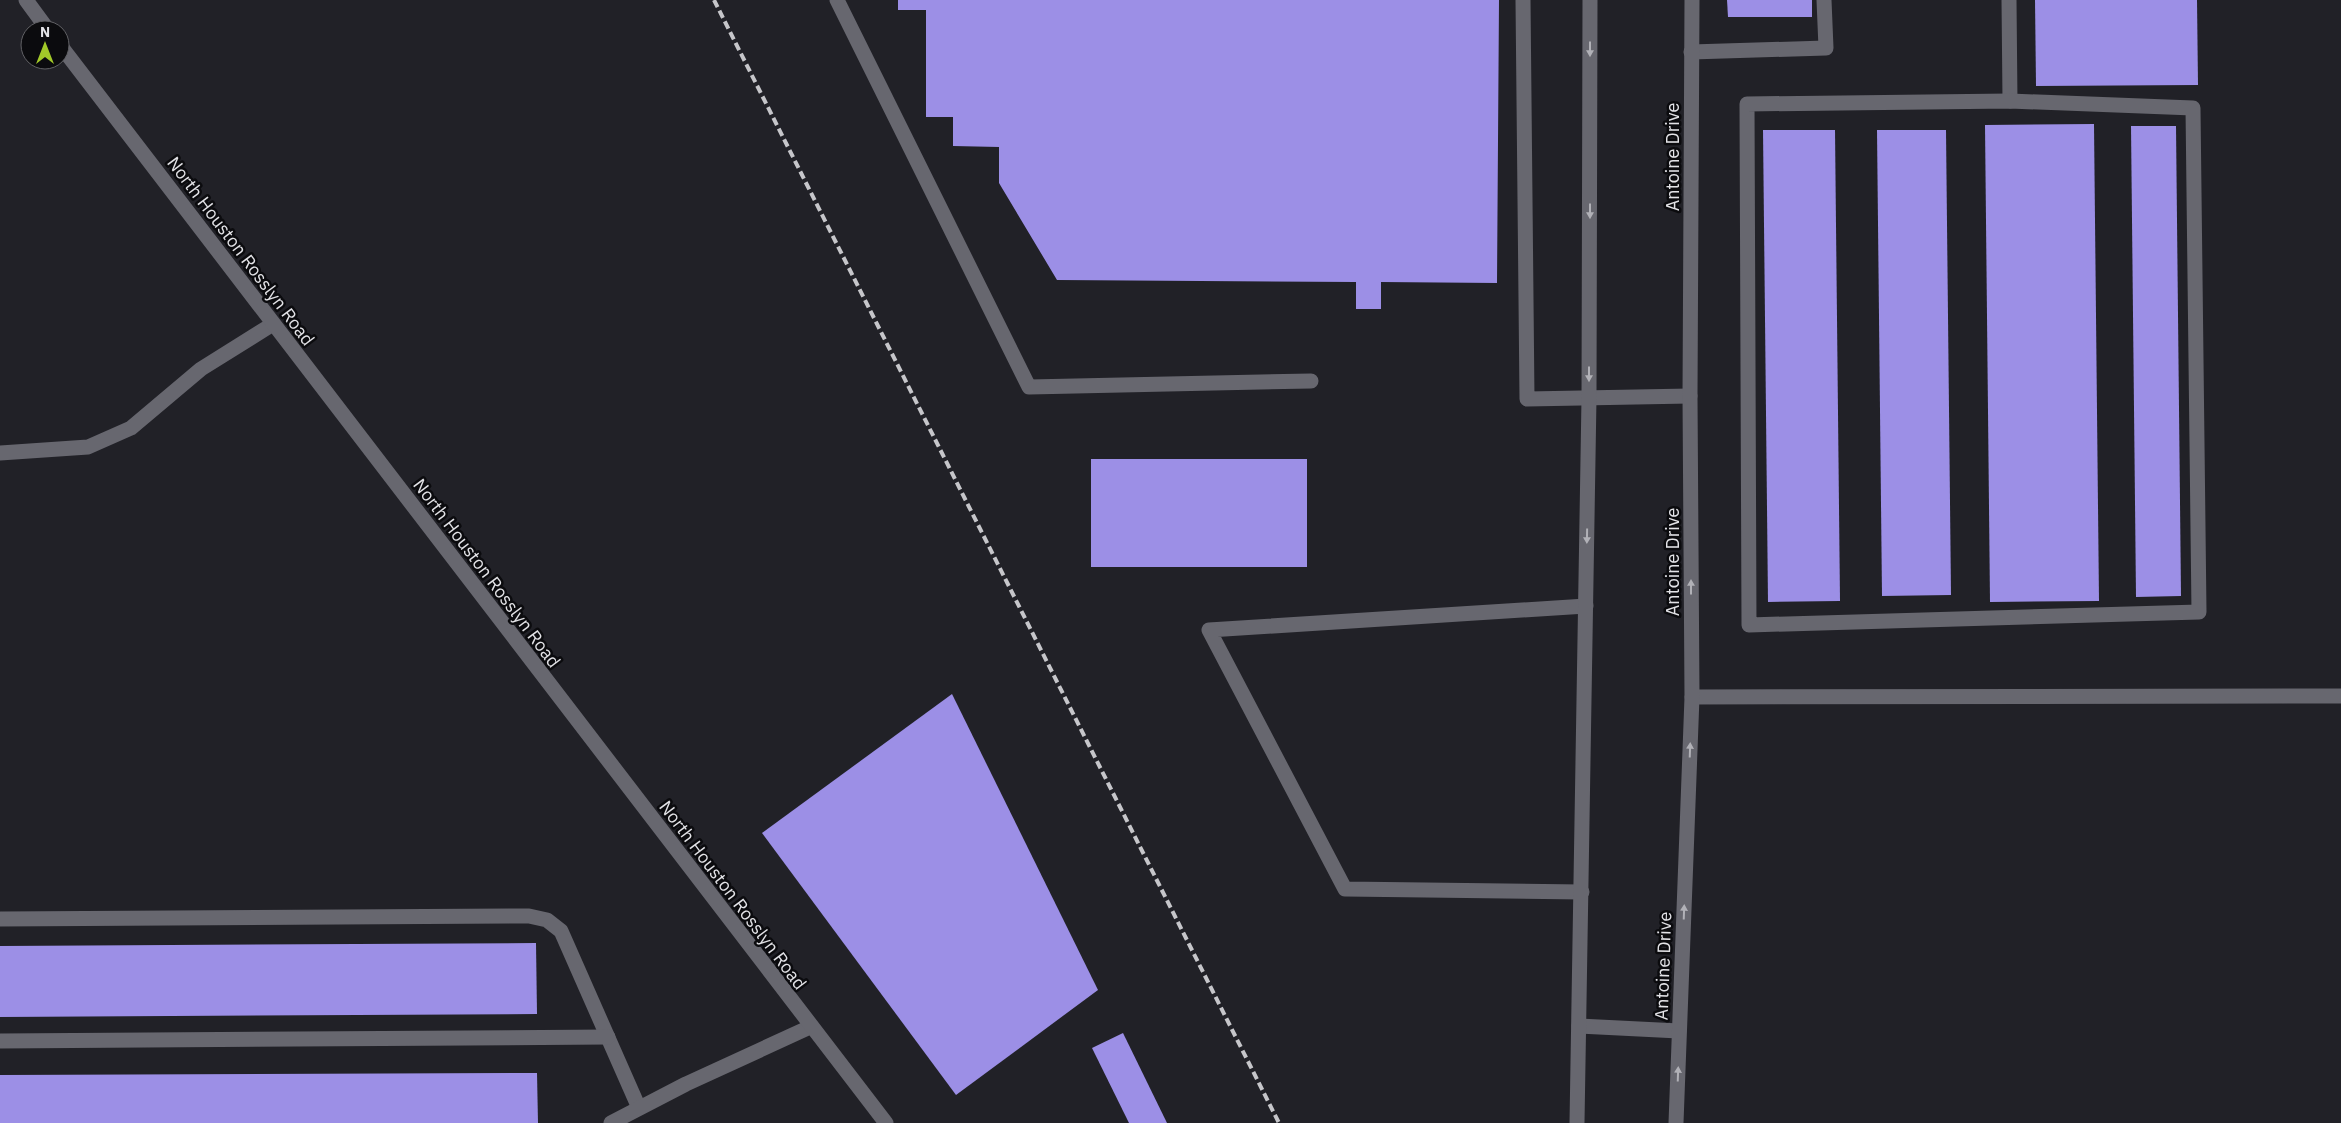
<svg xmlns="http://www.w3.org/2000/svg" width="2341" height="1123" font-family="'IBM Plex Sans',sans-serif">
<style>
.building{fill:#9c8fe6}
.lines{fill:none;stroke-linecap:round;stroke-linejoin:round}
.lane{stroke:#67676f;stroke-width:15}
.secondary{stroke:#67676f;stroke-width:15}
.rail{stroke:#c6c6ca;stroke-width:4;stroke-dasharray:8 4;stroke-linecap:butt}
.oneway{fill:#b1b1b7}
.labels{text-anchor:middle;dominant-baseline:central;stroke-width:5;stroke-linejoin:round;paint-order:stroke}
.street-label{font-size:18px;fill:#e3e3e7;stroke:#0b0b0e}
</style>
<rect width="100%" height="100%" fill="#212127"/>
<!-- building -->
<g class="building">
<path d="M 898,0 L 1499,0 L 1497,283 L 1381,282 L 1381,309 L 1356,309 L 1356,282 L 1057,280 L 999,183 L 999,147 L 953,146 L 953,117 L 926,117 L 926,10 L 898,10 Z"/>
<path d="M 1727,0 L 1812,0 L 1812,17 L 1728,17 Z"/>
<path d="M 2035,0 L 2197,0 L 2198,85 L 2036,86 Z"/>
<path d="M 2094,124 L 2099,601 L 1990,602 L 1985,125 Z"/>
<path d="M 2131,126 L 2176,126 L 2181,596 L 2136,597 Z"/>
<path d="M 1763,130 L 1835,130 L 1840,601 L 1768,602 Z"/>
<path d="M 1877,130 L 1946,130 L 1951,595 L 1882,596 Z"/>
<rect x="1091" y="459" width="216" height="108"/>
<path d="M 952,694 L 1098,990 L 956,1095 L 762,833 Z"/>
<path d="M 536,943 L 537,1014 L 0,1017 L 0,946 Z"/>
<path d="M 1123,1033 L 1167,1123 L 1129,1123 L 1092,1048 Z"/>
<path d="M 537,1073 L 538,1123 L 0,1123 L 0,1075 Z"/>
</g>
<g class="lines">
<!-- lane -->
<g class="lane">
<path d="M 837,0 L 1029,387 L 1311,381"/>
<path d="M 1523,0 L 1527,399 L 1690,396"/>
<path d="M 2009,0 L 2010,101"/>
<path d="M 1691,52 L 1826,48 L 1824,0"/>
<path d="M 2010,101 L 2193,108 L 2199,612 L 1749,625 L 1747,104 Z"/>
<path d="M 0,453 L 88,447 L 131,428 L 201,369 L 273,324"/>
<path d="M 1692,697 L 2341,696"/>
<path d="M 1582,892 L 1345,889 L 1209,630 L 1586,606"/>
<path d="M 0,919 L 529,916 L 547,920 L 561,931 L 639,1108"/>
<path d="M 1579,1026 L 1679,1031"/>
<path d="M 0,1041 L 608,1037"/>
<path d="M 611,1123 L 686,1084 L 810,1027"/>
</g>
<!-- secondary -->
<g class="secondary">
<path d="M 26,0 L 48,30"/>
<path d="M 60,45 L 886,1123"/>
<path d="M 1577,1123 L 1589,398 L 1590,0"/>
<path d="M 1676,1123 L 1692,697 L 1690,396 L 1692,0"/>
</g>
<!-- rail -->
<path class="rail" d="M 714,0 L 1279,1123"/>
</g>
<!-- one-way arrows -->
<defs><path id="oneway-solid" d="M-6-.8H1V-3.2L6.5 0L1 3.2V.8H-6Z" transform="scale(1.25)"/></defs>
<g class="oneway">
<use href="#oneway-solid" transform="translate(1590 49) rotate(90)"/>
<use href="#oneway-solid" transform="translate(1590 211) rotate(90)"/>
<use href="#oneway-solid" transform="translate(1589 374) rotate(90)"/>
<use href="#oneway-solid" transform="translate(1587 536) rotate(91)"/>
<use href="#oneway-solid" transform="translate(1691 587) rotate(-90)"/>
<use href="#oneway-solid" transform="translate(1690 750) rotate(-88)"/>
<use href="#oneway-solid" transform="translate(1684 912) rotate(-88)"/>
<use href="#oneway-solid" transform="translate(1678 1074) rotate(-88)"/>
</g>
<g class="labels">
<!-- street labels -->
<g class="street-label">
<text transform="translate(1672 157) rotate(-90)">Antoine Drive</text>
<text transform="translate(241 251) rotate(53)">North Houston Rosslyn Road</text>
<text transform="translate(1672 562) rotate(-90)">Antoine Drive</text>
<text transform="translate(487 573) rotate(53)">North Houston Rosslyn Road</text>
<text transform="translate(733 895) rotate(53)">North Houston Rosslyn Road</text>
<text transform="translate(1663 966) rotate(-88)">Antoine Drive</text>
</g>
</g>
<!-- north arrow -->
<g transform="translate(45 45)"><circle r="24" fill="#0b0b0e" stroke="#616165"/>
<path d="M0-4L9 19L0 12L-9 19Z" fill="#a2c929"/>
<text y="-8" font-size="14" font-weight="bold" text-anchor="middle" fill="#e3e3e7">N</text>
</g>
</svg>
